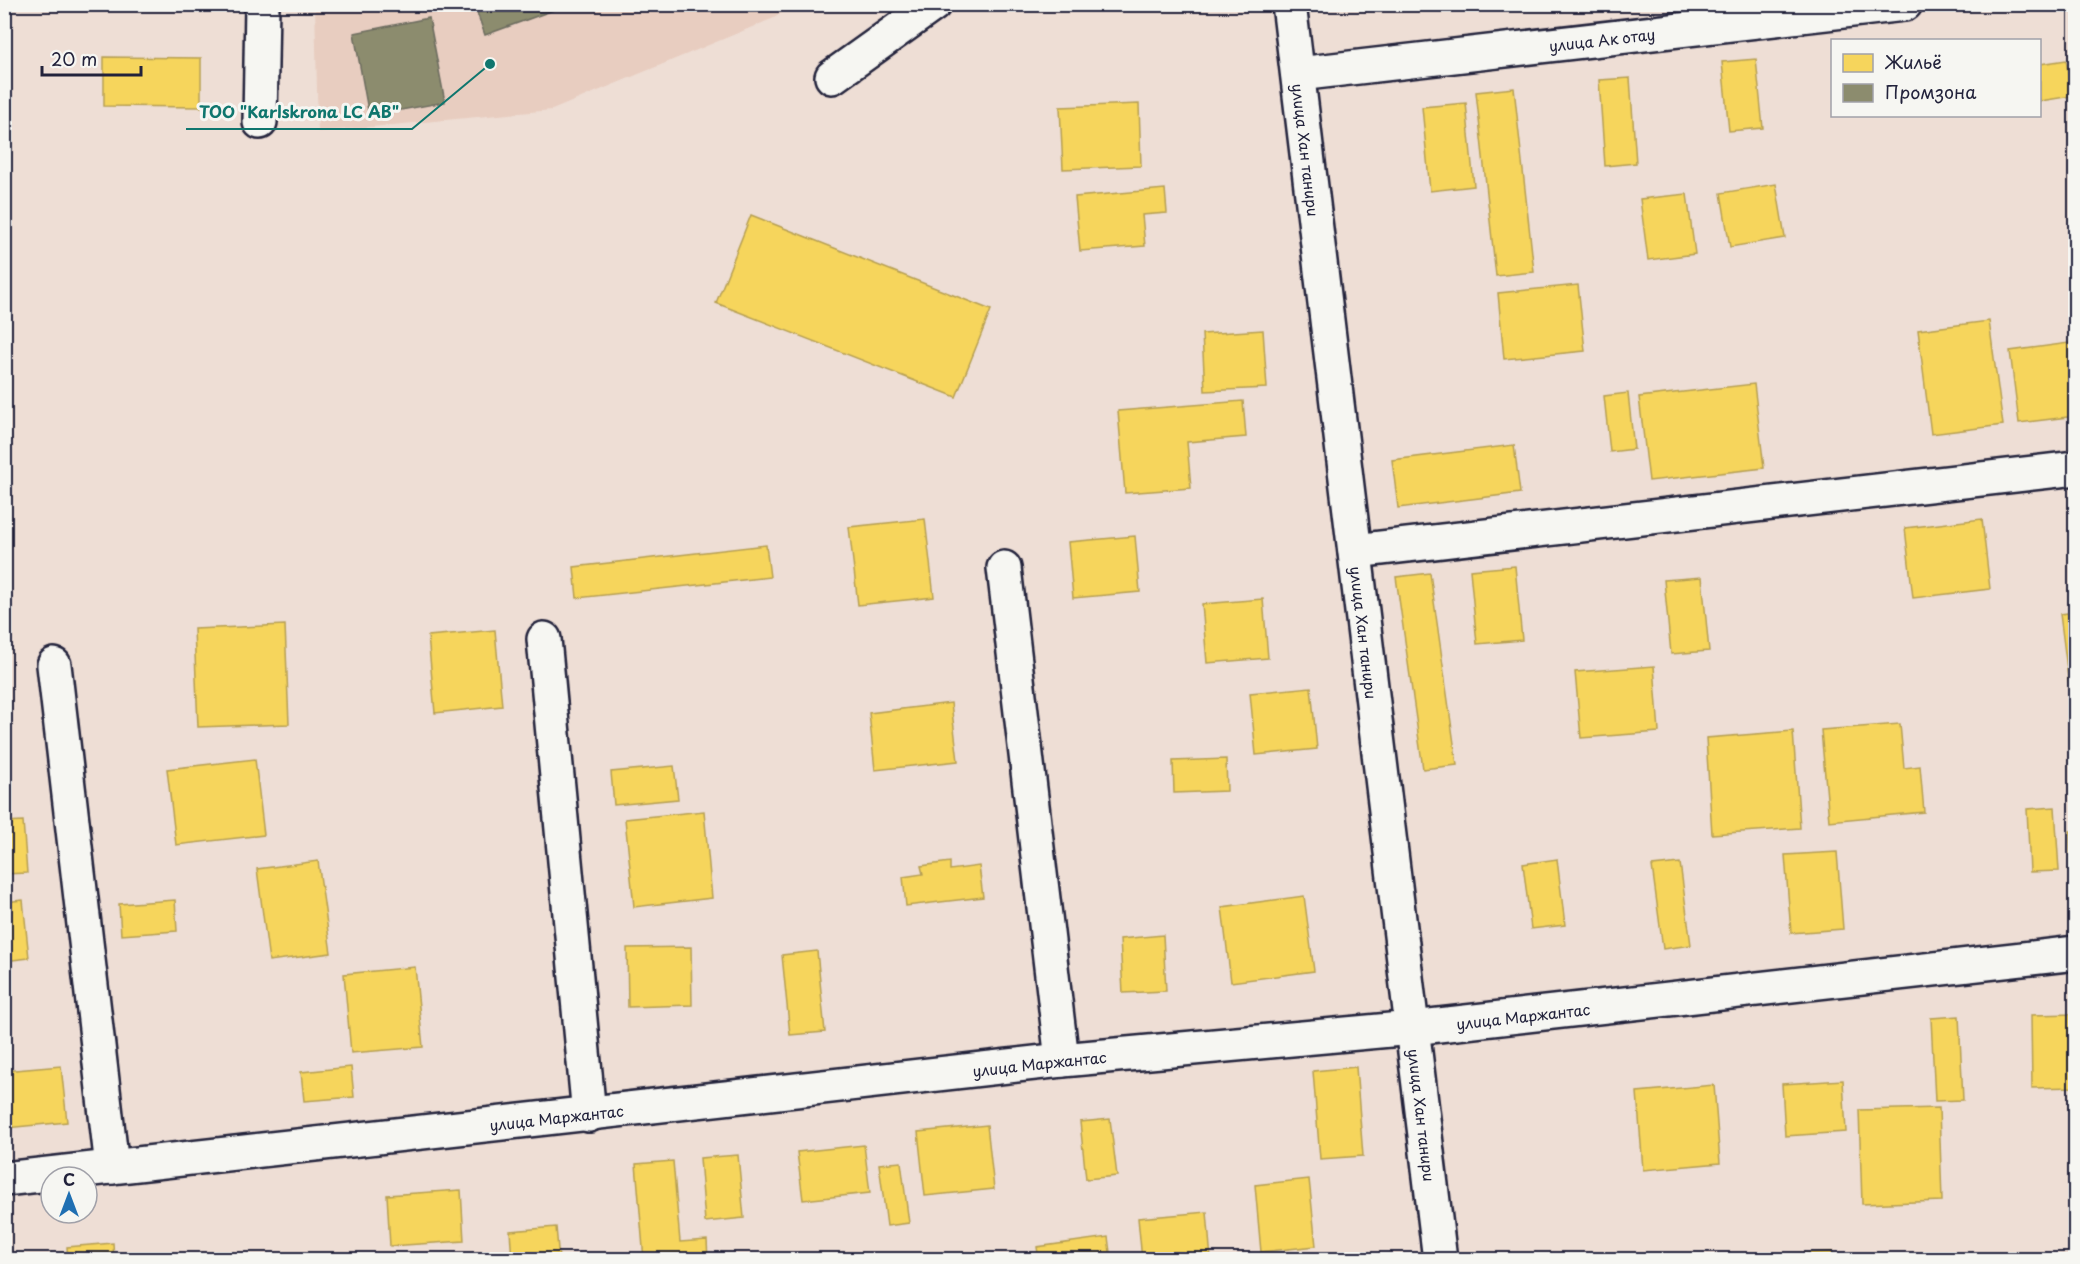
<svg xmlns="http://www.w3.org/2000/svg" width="2080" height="1264" font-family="'Playpen Sans',sans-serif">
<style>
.built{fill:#e8cdc0}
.homes{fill:#f6d55c;stroke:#b69f52;stroke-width:1.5}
.industry{fill:#8c8c6e;stroke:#6c6c5f;stroke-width:1.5}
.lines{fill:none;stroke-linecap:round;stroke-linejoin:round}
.minor-casing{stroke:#22223b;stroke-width:38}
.minor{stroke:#f6f6f2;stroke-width:33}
.labels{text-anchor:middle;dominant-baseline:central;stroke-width:6;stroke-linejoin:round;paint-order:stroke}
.street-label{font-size:15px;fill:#22223b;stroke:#f6f6f2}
.leader{fill:none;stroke:#0f766e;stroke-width:2}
.callout-dot{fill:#0f766e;stroke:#f6f6f2;stroke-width:2}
.callout-label{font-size:16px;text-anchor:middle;font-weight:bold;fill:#0f766e;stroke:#f6f6f2;stroke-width:6;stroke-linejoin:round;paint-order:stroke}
</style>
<rect width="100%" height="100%" fill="#eeded5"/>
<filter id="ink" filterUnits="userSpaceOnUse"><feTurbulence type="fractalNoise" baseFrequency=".0167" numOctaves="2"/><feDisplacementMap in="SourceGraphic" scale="12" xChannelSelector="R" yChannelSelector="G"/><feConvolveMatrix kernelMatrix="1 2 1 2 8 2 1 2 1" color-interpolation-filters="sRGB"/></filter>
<g filter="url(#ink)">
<!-- built -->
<path class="built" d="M 315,5 L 793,5 L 774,18 L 552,110 L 318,132 Z"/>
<!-- homes -->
<g class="homes">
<path d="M 104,57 L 201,58 L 201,107 L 104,106 Z"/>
<path d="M 1756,59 L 1763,128 L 1729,131 L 1722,62 Z"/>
<path d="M 2066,60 L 2072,96 L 2040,101 L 2040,64 Z"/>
<path d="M 1630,78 L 1636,163 L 1605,166 L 1599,80 Z"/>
<path d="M 1514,88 L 1534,272 L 1496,276 L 1476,92 Z"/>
<path d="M 1466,103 L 1474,186 L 1430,191 L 1422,107 Z"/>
<path d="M 1139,104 L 1141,166 L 1063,169 L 1060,107 Z"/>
<path d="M 1776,184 L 1785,238 L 1730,247 L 1721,193 Z"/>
<path d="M 1165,189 L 1167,213 L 1142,215 L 1145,246 L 1080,251 L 1075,197 Z"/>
<path d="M 1687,194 L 1695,254 L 1648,260 L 1640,199 Z"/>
<path d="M 751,215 L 991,310 L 956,397 L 716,303 Z"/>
<path d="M 1578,285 L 1585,351 L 1504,359 L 1498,293 Z"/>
<path d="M 1989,321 L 2003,425 L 1931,434 L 1918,330 Z"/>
<path d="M 1263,330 L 1267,388 L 1205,391 L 1202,334 Z"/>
<path d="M 2076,342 L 2076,416 L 2019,423 L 2010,351 Z"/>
<path d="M 1754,384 L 1764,468 L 1649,481 L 1639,397 Z"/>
<path d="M 1628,393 L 1634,449 L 1610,452 L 1604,396 Z"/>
<path d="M 1243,401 L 1246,437 L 1187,442 L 1191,488 L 1125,493 L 1118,411 Z"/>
<path d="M 1514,445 L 1520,493 L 1398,508 L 1392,460 Z"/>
<path d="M 925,519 L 934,597 L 858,605 L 849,527 Z"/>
<path d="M 1982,519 L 1990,589 L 1913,598 L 1905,528 Z"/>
<path d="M 1135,536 L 1140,592 L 1073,598 L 1068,542 Z"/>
<path d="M 766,545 L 770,577 L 577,598 L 574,567 Z"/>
<path d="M 1515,566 L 1522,640 L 1477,644 L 1470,570 Z"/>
<path d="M 1430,573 L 1457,765 L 1423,769 L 1396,577 Z"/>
<path d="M 1702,577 L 1709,651 L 1671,654 L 1664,580 Z"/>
<path d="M 1263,599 L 1268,658 L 1207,663 L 1202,604 Z"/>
<path d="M 2076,612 L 2076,685 L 2069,685 L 2060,614 Z"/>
<path d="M 285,625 L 289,724 L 198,727 L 194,629 Z"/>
<path d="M 495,630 L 502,706 L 435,713 L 428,636 Z"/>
<path d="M 1654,666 L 1659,732 L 1581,738 L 1575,672 Z"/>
<path d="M 1311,687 L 1317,749 L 1256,755 L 1250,693 Z"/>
<path d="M 951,703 L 958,761 L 875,770 L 869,713 Z"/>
<path d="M 1900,724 L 1904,768 L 1920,766 L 1924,812 L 1829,821 L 1821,730 Z"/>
<path d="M 1793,731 L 1800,828 L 1712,834 L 1706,738 Z"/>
<path d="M 255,759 L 264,835 L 176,845 L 167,769 Z"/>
<path d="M 1226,759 L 1227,791 L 1174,793 L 1173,761 Z"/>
<path d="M 674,766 L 678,799 L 614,805 L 611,772 Z"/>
<path d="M 2055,807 L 2059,871 L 2030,872 L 2027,809 Z"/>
<path d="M 704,811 L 712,898 L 634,907 L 625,819 Z"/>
<path d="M 23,821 L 27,873 L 4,874 L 4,822 Z"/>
<path d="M 2070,831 L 2076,831 L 2076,887 L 2071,887 Z"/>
<path d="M 1837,852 L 1843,929 L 1791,933 L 1785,855 Z"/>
<path d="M 1557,859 L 1565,925 L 1531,929 L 1523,864 Z"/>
<path d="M 318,861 L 331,953 L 269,961 L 257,869 Z"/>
<path d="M 950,862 L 950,870 L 979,866 L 983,897 L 906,906 L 903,877 L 923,874 L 921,866 Z"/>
<path d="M 1680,863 L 1691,945 L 1663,949 L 1652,866 Z"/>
<path d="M 1304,896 L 1314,971 L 1231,982 L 1222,907 Z"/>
<path d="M 23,900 L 29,958 L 4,961 L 4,902 Z"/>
<path d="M 175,900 L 177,931 L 121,935 L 119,904 Z"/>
<path d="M 1163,935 L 1166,991 L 1123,993 L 1120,939 Z"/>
<path d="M 691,947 L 692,1005 L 628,1007 L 627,948 Z"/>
<path d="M 817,951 L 825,1032 L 790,1035 L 782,955 Z"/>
<path d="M 415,967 L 423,1047 L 351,1053 L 344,974 Z"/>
<path d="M 2076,1014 L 2076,1087 L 2032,1088 L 2031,1015 Z"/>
<path d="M 1959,1016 L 1963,1100 L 1935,1101 L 1931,1018 Z"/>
<path d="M 61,1066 L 67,1122 L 6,1128 L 4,1071 Z"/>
<path d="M 351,1067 L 354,1097 L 304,1101 L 301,1072 Z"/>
<path d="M 1356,1067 L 1363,1156 L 1320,1159 L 1313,1071 Z"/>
<path d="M 1843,1080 L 1846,1132 L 1785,1136 L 1782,1084 Z"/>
<path d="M 1714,1085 L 1720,1163 L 1643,1170 L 1637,1092 Z"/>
<path d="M 1939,1108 L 1942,1201 L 1862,1204 L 1859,1110 Z"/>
<path d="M 1110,1119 L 1117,1176 L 1086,1179 L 1080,1122 Z"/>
<path d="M 987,1125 L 994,1189 L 925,1196 L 918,1132 Z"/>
<path d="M 864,1145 L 870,1193 L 803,1200 L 797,1152 Z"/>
<path d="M 738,1155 L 744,1218 L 705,1222 L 700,1158 Z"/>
<path d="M 673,1161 L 680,1242 L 707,1240 L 708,1260 L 644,1260 L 636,1164 Z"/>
<path d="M 901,1162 L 909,1223 L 887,1226 L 879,1164 Z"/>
<path d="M 1309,1179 L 1316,1246 L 1261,1252 L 1255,1185 Z"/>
<path d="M 461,1190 L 464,1241 L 390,1246 L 387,1195 Z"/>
<path d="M 1207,1212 L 1211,1260 L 1142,1260 L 1138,1218 Z"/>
<path d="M 556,1227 L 559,1260 L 512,1260 L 510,1231 Z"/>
<path d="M 1108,1237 L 1111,1260 L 1039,1260 L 1037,1247 Z"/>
<path d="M 113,1243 L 114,1260 L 68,1260 L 67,1247 Z"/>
<path d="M 1832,1252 L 1832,1260 L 1782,1260 L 1782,1254 Z"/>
</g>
<!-- industry -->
<g class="industry">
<path d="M 474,4 L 570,4 L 485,35 Z"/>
<path d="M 429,18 L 445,102 L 369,116 L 354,33 Z"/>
</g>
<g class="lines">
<!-- minor casing -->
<g class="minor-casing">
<g id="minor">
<path id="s1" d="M 1289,4 L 1440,1260"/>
<path id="s2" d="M 1298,74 L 1905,4"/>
<path d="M 832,77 L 934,4"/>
<path d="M 260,122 L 262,4"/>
<path d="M 1355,551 L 2076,468"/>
<path d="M 1004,568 L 1062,1060"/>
<path d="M 544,639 L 589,1115"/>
<path d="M 54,665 L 112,1167"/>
<path id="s3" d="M 4,1179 L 1062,1060 L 1412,1028 L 2076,953"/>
</g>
</g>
<!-- minor -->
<use href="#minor" class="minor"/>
</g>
</g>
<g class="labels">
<!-- street labels -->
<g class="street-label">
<text stroke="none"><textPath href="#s2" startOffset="306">улица Ак отау</textPath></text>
<text stroke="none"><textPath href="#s1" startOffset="147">улица Хан танири</textPath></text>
<text stroke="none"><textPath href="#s1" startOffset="633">улица Хан танири</textPath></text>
<text stroke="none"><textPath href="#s3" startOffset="1528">улица Маржантас</textPath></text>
<text stroke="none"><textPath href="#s3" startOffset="1042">улица Маржантас</textPath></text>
<text stroke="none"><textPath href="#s1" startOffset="1119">улица Хан танири</textPath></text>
<text stroke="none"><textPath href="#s3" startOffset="556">улица Маржантас</textPath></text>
</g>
</g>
<!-- callouts -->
<path class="leader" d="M490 64L412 129H186"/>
<circle class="callout-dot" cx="490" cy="64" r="6"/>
<g class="callout-label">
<text x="299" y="118">ТОО "Karlskrona LC AB"</text>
</g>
<!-- margin -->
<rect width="2080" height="1264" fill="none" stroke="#f6f6f2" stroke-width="24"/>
<rect x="12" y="12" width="2056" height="1240" fill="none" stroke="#22223b" stroke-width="2" filter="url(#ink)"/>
<!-- legend -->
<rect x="1831" y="39" width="210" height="78" fill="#f6f6f2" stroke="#a1a1a9" stroke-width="1.5"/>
<rect x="1843" y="54" width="30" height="18" fill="#f6d55c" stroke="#a1a1a9" stroke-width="1.5"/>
<text x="1885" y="69" font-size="18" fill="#22223b">Жильё</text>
<rect x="1843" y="84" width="30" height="18" fill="#8c8c6e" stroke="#a1a1a9" stroke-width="1.5"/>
<text x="1885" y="99" font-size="18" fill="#22223b">Промзона</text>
<!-- north arrow -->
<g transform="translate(69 1195)"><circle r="28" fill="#f6f6f2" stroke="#a1a1a9" stroke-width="1.5"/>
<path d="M0-4.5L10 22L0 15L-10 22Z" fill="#1f6fb2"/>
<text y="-9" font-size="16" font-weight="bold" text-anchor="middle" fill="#22223b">С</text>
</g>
<!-- scale -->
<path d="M42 66v9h99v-9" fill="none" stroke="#22223b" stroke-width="3"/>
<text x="51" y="66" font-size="18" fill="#22223b" stroke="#f6f6f2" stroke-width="4.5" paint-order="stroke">20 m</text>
</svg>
